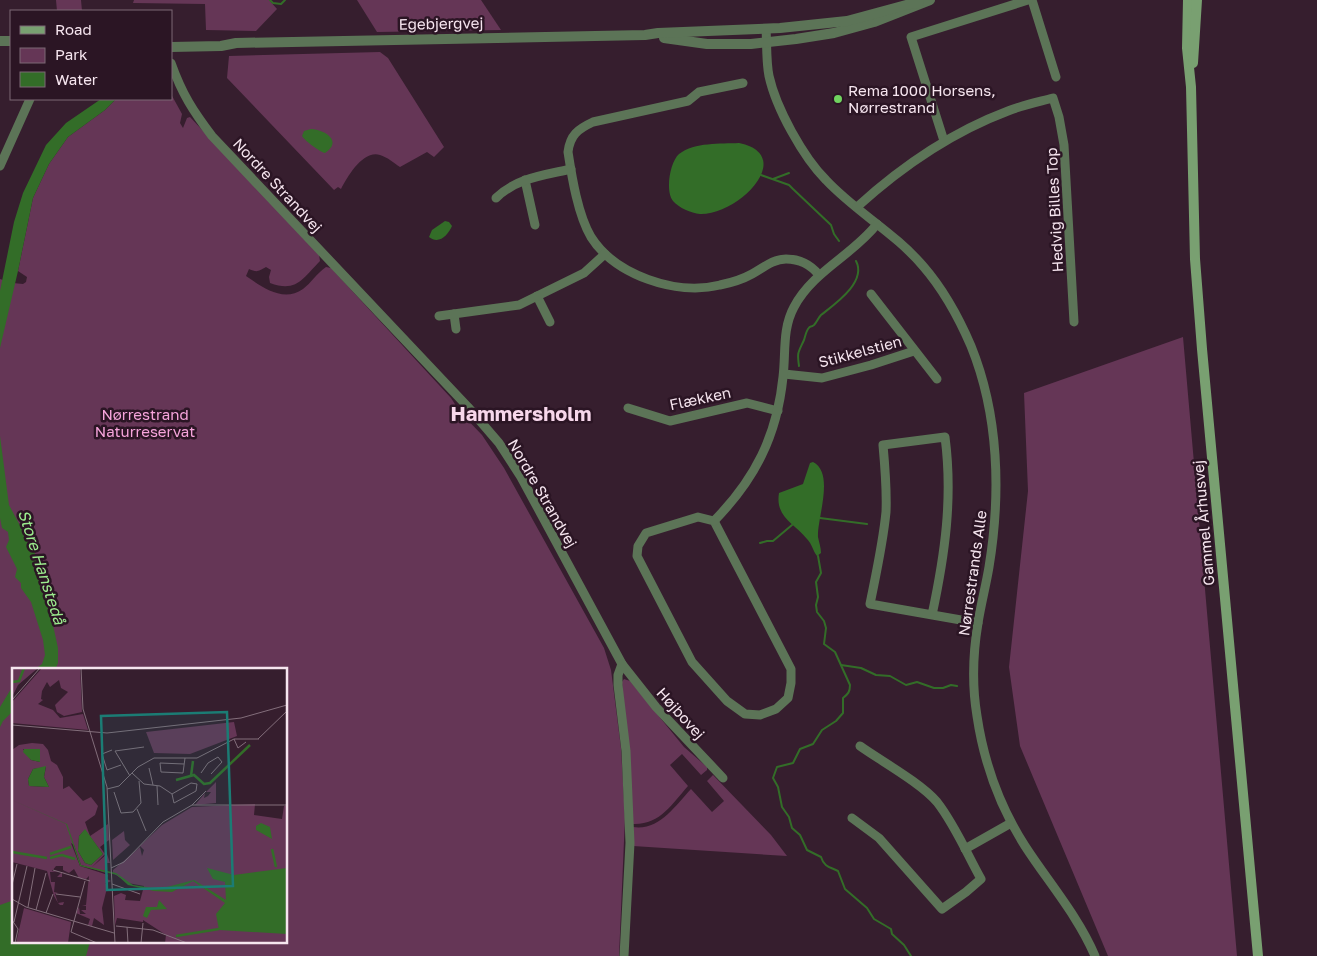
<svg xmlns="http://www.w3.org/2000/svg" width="1317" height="956" font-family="'Golos Text',sans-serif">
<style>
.green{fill:#653656;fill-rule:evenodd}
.water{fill:#336d28}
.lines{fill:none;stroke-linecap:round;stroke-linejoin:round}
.stream{stroke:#336d28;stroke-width:2}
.minor{stroke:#5c7457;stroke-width:9}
.tertiary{stroke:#5c7457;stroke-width:10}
.secondary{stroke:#79a071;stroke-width:10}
.poi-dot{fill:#70d35f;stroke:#2b1524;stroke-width:2}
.labels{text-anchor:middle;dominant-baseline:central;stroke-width:5;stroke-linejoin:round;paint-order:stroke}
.street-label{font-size:15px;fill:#f6e5ef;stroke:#2b1524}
.poi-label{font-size:15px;fill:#f6e5ef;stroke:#2b1524;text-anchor:start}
.park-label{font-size:15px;fill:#f6a4db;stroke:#2b1524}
.water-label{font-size:16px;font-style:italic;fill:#9cec8e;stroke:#2b1524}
.district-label{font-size:20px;font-weight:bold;fill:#f7d7eb;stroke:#2b1524}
.inset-river{fill:none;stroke:#336d28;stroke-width:2.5}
.inset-road{fill:none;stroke:#836e7b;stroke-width:1}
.view{fill:#1b7c74;fill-opacity:0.15;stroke:#1b7c74;stroke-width:2.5}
.inset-edge{fill:none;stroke:#f6e5ef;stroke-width:2.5}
</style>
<rect width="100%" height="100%" fill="#361e2e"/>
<!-- green -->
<g class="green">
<path d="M 56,0 L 81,0 L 82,11 L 57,11 Z"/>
<path d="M 134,0 L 269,0 L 277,9 L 256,31 L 206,30 L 205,4 L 133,3 Z"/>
<path d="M 357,0 L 481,0 L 501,30 L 377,32 Z"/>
<path d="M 380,52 L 388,58 L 444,147 L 434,157 L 427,152 L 400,167 C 394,163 387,157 380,155 C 363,150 348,176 341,189 L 338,187 L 334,190 L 227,78 L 229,56 Z"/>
<path d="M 171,94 L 182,114 L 180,123 L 183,128 L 187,118 L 190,117 L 319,255 L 320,261 C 303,278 297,293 270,283 L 269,277 L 271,270 L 266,267 C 258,271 258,273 249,269 L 246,276 C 262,287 283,303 303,289 C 311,283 317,273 326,267 L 331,268 L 451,398 L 460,412 L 482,435 L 504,468 L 604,648 L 611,670 L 621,748 L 625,818 L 619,956 L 0,956 L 0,279 L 3,280 L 3,282 L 23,284 L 26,282 L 27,277 L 18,271 L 33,198 L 49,164 L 68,137 L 105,110 L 116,99 L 171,99 ZM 14,670 L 286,670 L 286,942 L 14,942 Z"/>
<path d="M 1183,337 L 1237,956 L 1108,956 L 1020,746 L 1009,667 L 1028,491 L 1024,393 Z"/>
<path d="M 624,679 L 630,681 L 684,747 L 707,767 L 707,770 L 701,775 L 682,754 L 670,765 L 688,786 C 672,804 660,825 633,824 L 622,682 Z"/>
<path d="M 713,775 L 771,835 L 787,856 L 633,846 L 633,827 C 659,831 675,806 691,789 L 712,812 L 724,801 L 707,781 Z"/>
</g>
<!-- water -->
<g class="water">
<path d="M 101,99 L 116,99 L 105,110 L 68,137 L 49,164 L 33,198 L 18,271 L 0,348 L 0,291 L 14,222 L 23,193 L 46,145 L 66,123 Z"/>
<path d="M 311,129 C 325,130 343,141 325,153 C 320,152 305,141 302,136 L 304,131 Z"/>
<path d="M 739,143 C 797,155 739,215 700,214 C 691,213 679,208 673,201 C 665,191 670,162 679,154 C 695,142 720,144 739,143 Z"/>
<path d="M 445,221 L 449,222 L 452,226 C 448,235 439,245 429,237 L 432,230 Z"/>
<path d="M 0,436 L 9,505 L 39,561 L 58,648 L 58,663 L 55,670 L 34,670 L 42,664 L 45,655 L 43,640 L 31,602 L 21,588 L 21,583 L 15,577 L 17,569 L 6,547 L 9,540 L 8,532 L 2,528 L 0,518 Z"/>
<path d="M 813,462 C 835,473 817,518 818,537 C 819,542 821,548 821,553 L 817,556 C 813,551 812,544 807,539 C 794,523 775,517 779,493 L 803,484 L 810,463 Z"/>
<path d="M 14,684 L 14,710 L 3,721 L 0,727 L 0,707 Z"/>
<path d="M 14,900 L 14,942 L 90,942 L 86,956 L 0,956 L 0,905 Z"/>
</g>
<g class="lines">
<!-- stream -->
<g class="stream">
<path d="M 270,0 L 273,3 L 281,4 L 285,0"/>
<path d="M 761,175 L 789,185 L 793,189 L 831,225 L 834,234 L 839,241"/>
<path d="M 773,179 L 789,173"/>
<path d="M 799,366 C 797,352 798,353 804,340 C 805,337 806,332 808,329 C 811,325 810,328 814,325 C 817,322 818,318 821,315 C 835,304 867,282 856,261"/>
<path d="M 820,518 L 867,524"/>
<path d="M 760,543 L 767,541 L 773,541 L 792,525"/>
<path d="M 818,556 L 821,573 L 816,582 L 818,597 L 816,605 L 817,612 L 824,621 L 826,628 L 824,644 L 835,652 L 850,685 C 850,692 848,694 843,698 L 843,713 L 836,721 L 822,730 L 813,744 L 800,749 L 793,763 L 777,767 L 773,778 L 778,787 L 782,807 L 789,817 L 792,828 L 800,835 L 807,850 L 821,857 C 824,867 830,867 838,871 L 845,889 L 867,908 L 874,919 L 891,929 L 892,934 L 904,945 L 911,956"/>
<path d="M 841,665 L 861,668 L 876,675 L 890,676 L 906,685 L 917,682 L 934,688 L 943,688 L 951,685 L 957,686"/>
</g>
<!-- minor -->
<g class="minor">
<path d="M 1032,0 L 1056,77"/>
<path d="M 766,29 C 767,44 766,61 769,76 C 776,108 803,157 826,180 C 856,212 895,233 923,266 C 943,289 959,318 971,346 C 999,415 1001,494 989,567 C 986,585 981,604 978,623 C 973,653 972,686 977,716 C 984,763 1000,807 1025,846 C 1049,883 1078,916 1095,956"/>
<path d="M 171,63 C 182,94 193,111 212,136 L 468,407 L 499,443 L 521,477 L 622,664 L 618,675 L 618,685 L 626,751 L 630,843 L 624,956"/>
<path d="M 743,83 L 699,92 L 688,101 L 593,122 C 578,129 570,135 568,152 C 572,178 578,215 591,237 C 615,275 676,296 720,285 C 730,283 743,279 752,274 C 763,268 773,259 786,259 C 800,259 811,265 819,275"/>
<path d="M 944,141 L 911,37 L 1028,0"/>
<path d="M 0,166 L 30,99"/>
<path d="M 525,180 L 535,225"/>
<path d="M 496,198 C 516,178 545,175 571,169"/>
<path d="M 857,207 C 901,167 952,132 1008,111 C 1023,105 1038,102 1053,98 L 1059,117 L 1064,145 L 1074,322"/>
<path d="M 871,294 L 937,379"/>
<path d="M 537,296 L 550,322"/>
<path d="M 454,314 L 456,329"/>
<path d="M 439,316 L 519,305 L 584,273 L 605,254"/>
<path d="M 784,374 L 822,378 L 871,365 L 914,351"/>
<path d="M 628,408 L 670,421 L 747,403 L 778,411"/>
<path d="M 698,517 L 714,521 L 791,669 L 791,683 L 788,698 L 776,709 L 760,715 L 745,714 L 727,701 L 692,662 L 637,556 L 638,546 L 646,533 Z"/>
<path d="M 714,521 C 755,479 777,436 783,377 C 786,353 782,329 794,307 C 813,271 853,255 877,224"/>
<path d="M 932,615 C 945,554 953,498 945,437 L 883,445 C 885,467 887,490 886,512 C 883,543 876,574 870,604 L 978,623"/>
<path d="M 622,664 L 656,707 L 723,778"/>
<path d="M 852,818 L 879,838 L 942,909 L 966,892 L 981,879 C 967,854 955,825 937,802 C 921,783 881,761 860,746"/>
<path d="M 965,849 L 1011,823"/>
</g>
<!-- tertiary -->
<g class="tertiary">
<path d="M 664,38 L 707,44 L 751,44 L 796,39 L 834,33 L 874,22 L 930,0"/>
<path d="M 0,41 L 11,41"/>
<path d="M 171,47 L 221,46 L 236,43 L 645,35 L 658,33 L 780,28 L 847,21 L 910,4 L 919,3"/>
</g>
<!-- secondary -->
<g class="secondary">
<path d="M 1188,0 L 1187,48 L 1191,87 L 1195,259 L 1202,349 L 1258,956"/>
<path d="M 1193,63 L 1197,0"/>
</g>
</g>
<!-- markers -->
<circle class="poi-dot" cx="838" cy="99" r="5"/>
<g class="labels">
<!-- street labels -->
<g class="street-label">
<text transform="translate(441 23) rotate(-1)">Egebjergvej</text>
<text transform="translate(278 185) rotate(47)">Nordre Strandvej</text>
<text transform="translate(1054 210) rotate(-93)">Hedvig Billes Top</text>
<text transform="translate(860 351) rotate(-15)">Stikkelstien</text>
<text transform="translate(700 398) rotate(-12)">Flækken</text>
<text transform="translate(543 493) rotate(60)">Nordre Strandvej</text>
<text transform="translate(1203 523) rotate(-95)">Gammel Århusvej</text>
<text transform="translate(972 573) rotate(-82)">Nørrestrands Alle</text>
<text transform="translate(681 713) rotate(48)">Højbovej</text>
</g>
<!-- poi labels -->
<g class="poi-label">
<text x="848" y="90">Rema 1000 Horsens,<tspan x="848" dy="17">Nørrestrand</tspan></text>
</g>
<!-- park labels -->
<g class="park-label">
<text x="145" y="414">Nørrestrand<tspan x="145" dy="17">Naturreservat</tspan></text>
</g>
<!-- water labels -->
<g class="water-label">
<text transform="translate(42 567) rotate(72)">Store Hanstedå</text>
</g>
<!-- district labels -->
<g class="district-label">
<text x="521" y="413">Hammersholm</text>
</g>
</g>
<!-- overview -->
<g transform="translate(12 668)">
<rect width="275" height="275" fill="#361e2e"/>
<path d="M 0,0 L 26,0 L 6,17 L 0,29 ZM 30,0 L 68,0 L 70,44 L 52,48 L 45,44 L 43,37 L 56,24 L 49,20 L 47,12 L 38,19 L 35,14 L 30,23 L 29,31 L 31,32 L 26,36 L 41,42 L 48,50 L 71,46 L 76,62 L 0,55 L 0,34 ZM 222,54 L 225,68 L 178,86 L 142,85 L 134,64 ZM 20,75 L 31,76 L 36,82 L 39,93 L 45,97 L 51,109 L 51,121 L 57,118 L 71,133 L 79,129 L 86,138 L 83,147 L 73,154 L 78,168 L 96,156 L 97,172 L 88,179 L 93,186 L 80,199 L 95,186 L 98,195 L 94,195 L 94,205 L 69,197 L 62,177 L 59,175 L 68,198 L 96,207 L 95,211 L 99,213 L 93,216 L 96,216 L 90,240 L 92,257 L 82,250 L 80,258 L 76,257 L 78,251 L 64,245 L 67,239 L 68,246 L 74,246 L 69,242 L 74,242 L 74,238 L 70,238 L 74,237 L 77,208 L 74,211 L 67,210 L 62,201 L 57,205 L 51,202 L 51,198 L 44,198 L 40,203 L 55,205 L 50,205 L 50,209 L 45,209 L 50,204 L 38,204 L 39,214 L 43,214 L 42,224 L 46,225 L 43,226 L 46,235 L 52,234 L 51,237 L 48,237 L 46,235 L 42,228 L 35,203 L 0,194 L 0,82 L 7,77 ZM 11,81 L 28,81 L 28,94 L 19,92 ZM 34,99 L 32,109 L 37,119 L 17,118 L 16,111 L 21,101 ZM 73,162 L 91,186 L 79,197 L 73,195 L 66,183 L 67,168 ZM 204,114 L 204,135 L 183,137 L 193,125 L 192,130 L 196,128 L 199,124 L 194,124 ZM 243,136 L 242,147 L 270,151 L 272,138 L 275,138 L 275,275 L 153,275 L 154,267 L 131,252 L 131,254 L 105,250 L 103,257 L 102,228 L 109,225 L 114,227 L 113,232 L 128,233 L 132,218 L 116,215 L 101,205 L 101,202 L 128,179 L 130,188 L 132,182 L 128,178 L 150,157 L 180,139 ZM 112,163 L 113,172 L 118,177 L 101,192 L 100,172 ZM 12,240 L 59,254 L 56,275 L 4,275 Z" fill="#653656" fill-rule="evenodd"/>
<path d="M 12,81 L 28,81 L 28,94 L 19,92 L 11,84 ZM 34,98 L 32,109 L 37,119 L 17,118 L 16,111 L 21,101 ZM 0,132 L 55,156 L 69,197 L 104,205 L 121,217 L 147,221 L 182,212 L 214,232 L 213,214 L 201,211 L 195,200 L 222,207 L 275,200 L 275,266 L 207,262 L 204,246 L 213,235 L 181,213 L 160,224 L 142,223 L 116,217 L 105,207 L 68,198 L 54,156 ZM 249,155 L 258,159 L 260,171 L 244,162 L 244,158 ZM 73,161 L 91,186 L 79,197 L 73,195 L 66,183 L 67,168 ZM 147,232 L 155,241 L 139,242 L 135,250 L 131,248 L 134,239 L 145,239 Z" fill="#336d28"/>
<path class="inset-river" d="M 0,14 L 7,13 L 12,0M 179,108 L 181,93M 164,112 L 182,107 L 192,116 L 198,115 L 238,77M 260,181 L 264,199M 0,184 L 35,190M 38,186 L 59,179M 38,190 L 50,187 L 63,191M 164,268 L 207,261"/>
<path class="inset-road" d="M 69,0 L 71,41 L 95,119 L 103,275M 0,32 L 28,0M 0,57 L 95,65 L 229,50 L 275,37M 222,71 L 226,80 L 234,74M 246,71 L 275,43M 100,82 L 90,86 L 95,102 L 109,97M 172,96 L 148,95 L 149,104 L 171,105 L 173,90M 137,100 L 141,117M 120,105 L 132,116 L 148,118 L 160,126M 189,105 L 196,95 L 206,89 L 210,94 L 199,106M 118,108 L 103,83 L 132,79M 179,115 L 185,116 L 184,123 L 162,135 L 160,126 ZM 145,118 L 146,137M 95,121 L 107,118 L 126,99 L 142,90 L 185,90 L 222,71 L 247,71M 102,124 L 109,145 L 121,144 L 129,135 L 127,113M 180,137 L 194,123M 125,141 L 134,163M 99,200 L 112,194 L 151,154 L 180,137 L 275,137M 41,202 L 78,213M 73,213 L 59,264 L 85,275M 100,216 L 128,226M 0,217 L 5,196M 44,226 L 68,229M 0,231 L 14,239 L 102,265M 16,239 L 23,200M 24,242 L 34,205M 34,245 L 41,226M 0,252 L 6,261 L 3,275M 2,254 L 15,198M 104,258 L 141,262 L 175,275M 115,259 L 116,275M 129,275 L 131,255"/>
<path class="view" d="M 215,44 L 221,218 L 95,222 L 89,48 Z"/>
<rect width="275" height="275" class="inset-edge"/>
</g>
<!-- legend -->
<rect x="10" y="10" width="162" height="90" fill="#2b1524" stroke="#7c6875"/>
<rect x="20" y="26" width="25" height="8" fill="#79a071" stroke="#7c6875"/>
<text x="55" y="35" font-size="15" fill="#f6e5ef">Road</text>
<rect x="20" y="48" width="25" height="15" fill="#653656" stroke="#7c6875"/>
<text x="55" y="60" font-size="15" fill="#f6e5ef">Park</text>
<rect x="20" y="72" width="25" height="15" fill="#336d28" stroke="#7c6875"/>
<text x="55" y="85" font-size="15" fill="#f6e5ef">Water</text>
</svg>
